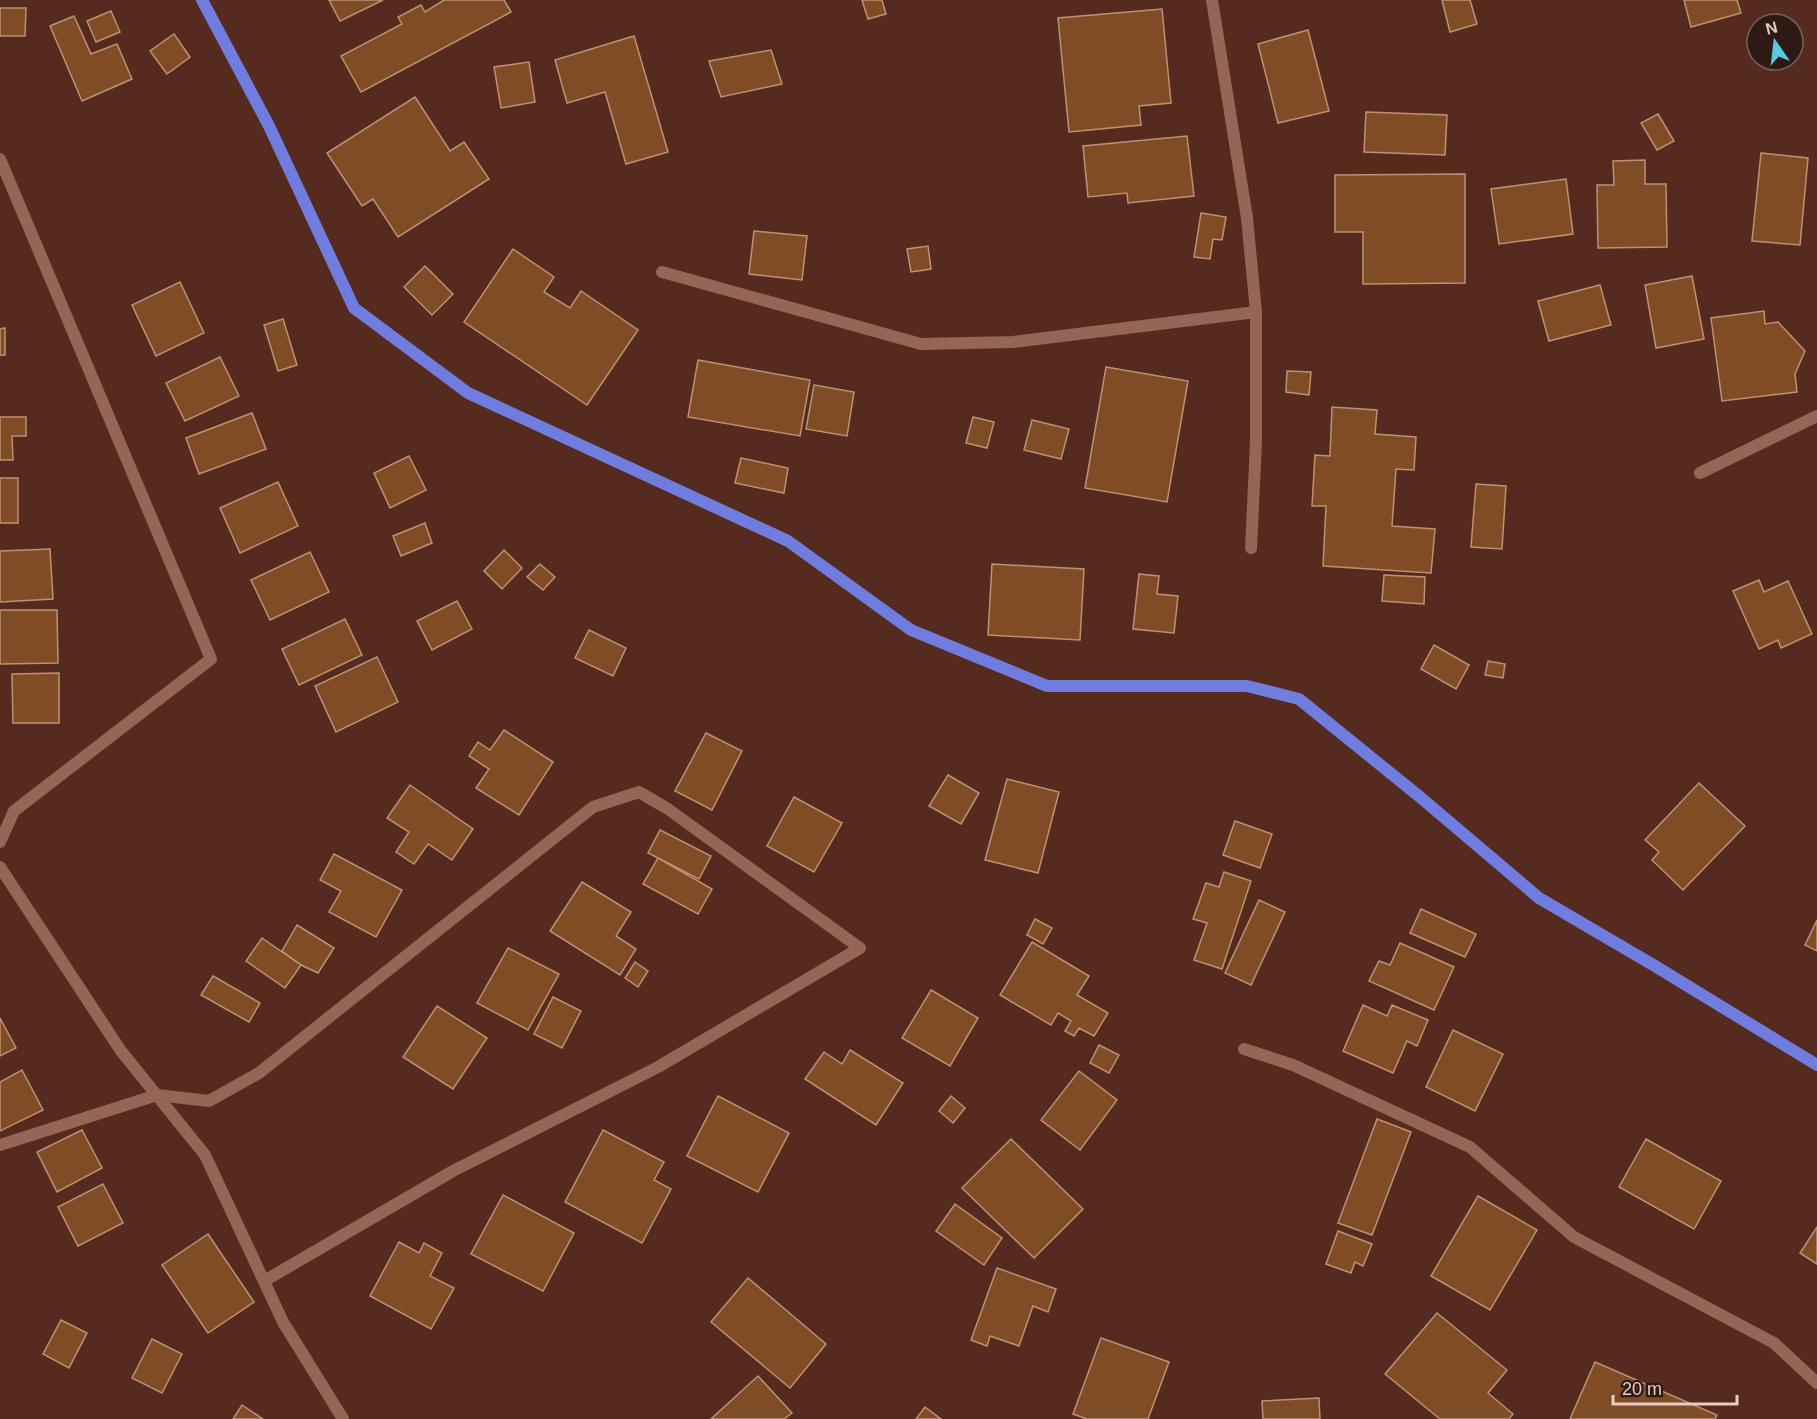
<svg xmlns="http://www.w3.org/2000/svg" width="1817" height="1419" font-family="Arial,sans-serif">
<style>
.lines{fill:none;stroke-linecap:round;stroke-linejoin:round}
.stream{stroke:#707dde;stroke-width:12}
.building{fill:#7f4c25;stroke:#bd9274;stroke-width:1.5}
.street{stroke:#956558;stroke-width:12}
</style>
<rect width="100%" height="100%" fill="#552a1f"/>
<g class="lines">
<!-- stream -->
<path class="stream" d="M 202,0 L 269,126 L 354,308 L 468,393 L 788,541 L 911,630 L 1047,686 L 1247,686 L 1299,699 L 1420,797 L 1539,898 L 1655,966 L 1817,1065"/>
</g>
<!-- building -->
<g class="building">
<path d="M 329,0 L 383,0 L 340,21 Z"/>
<path d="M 444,0 L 504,0 L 511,12 L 361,92 L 341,56 L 402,24 L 398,17 L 421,5 L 425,12 Z"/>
<path d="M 862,0 L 882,0 L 886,14 L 868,19 Z"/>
<path d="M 1442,0 L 1470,0 L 1477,24 L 1450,32 Z"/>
<path d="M 1684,0 L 1737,0 L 1741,13 L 1691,27 Z"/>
<path d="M 0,8 L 26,8 L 25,36 L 0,36 Z"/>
<path d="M 1162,9 L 1171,103 L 1139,106 L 1141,125 L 1069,132 L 1058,18 Z"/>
<path d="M 111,11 L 120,32 L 96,42 L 87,21 Z"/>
<path d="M 74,16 L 91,54 L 117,44 L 132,79 L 82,101 L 50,26 Z"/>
<path d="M 1308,30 L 1329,111 L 1278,123 L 1258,44 Z"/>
<path d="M 174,34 L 190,57 L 167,74 L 150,51 Z"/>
<path d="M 634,36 L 668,152 L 626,164 L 605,92 L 567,103 L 555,60 Z"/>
<path d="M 771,50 L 782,84 L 721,97 L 709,61 Z"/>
<path d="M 529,62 L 535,102 L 501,108 L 494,67 Z"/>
<path d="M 415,97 L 450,151 L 464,142 L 489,179 L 398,237 L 373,199 L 362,206 L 327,153 Z"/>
<path d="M 1366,112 L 1447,115 L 1445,155 L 1364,152 Z"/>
<path d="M 1658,114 L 1674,141 L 1657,150 L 1641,123 Z"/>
<path d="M 1187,136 L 1194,196 L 1128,203 L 1127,193 L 1088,197 L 1083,146 Z"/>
<path d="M 1761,153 L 1808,158 L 1800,245 L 1752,241 Z"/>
<path d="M 1645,160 L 1645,184 L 1666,184 L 1667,247 L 1598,248 L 1597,185 L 1614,185 L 1613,161 Z"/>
<path d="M 1465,174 L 1465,283 L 1363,284 L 1363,232 L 1335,232 L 1335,175 Z"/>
<path d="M 1566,179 L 1573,234 L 1499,244 L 1491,189 Z"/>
<path d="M 1201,213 L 1226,217 L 1222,240 L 1213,239 L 1210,259 L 1194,257 Z"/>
<path d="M 754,231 L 807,236 L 802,280 L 749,274 Z"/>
<path d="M 928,246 L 931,269 L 911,272 L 907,249 Z"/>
<path d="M 513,249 L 554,277 L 544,292 L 570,308 L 581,291 L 638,330 L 587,405 L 464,322 Z"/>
<path d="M 425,266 L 453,294 L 432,315 L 404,287 Z"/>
<path d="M 1692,276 L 1704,339 L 1656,348 L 1645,285 Z"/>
<path d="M 180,282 L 204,333 L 156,356 L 132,305 Z"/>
<path d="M 1600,285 L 1611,325 L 1549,341 L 1538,301 Z"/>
<path d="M 1764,311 L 1765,324 L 1778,322 L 1805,351 L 1795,374 L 1797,392 L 1722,401 L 1711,318 Z"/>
<path d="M 283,319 L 297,365 L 278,371 L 264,325 Z"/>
<path d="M 5,328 L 5,355 L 0,355 L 0,329 Z"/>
<path d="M 220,357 L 239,396 L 185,421 L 166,383 Z"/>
<path d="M 698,360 L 810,380 L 800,436 L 688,417 Z"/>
<path d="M 1106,367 L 1188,381 L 1167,502 L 1085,488 Z"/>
<path d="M 1287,371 L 1311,372 L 1309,395 L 1286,392 Z"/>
<path d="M 814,385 L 854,392 L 847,436 L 806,429 Z"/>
<path d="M 1332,407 L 1377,410 L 1375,434 L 1416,437 L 1414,470 L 1396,469 L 1392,526 L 1435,529 L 1431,573 L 1323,566 L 1326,506 L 1312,506 L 1315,455 L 1330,456 Z"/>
<path d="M 252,413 L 266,449 L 199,474 L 186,438 Z"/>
<path d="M 0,417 L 26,417 L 26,436 L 12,436 L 13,460 L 0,460 Z"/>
<path d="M 973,417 L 994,422 L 987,448 L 966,443 Z"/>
<path d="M 1032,420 L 1069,429 L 1061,459 L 1024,450 Z"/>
<path d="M 409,456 L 426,490 L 390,508 L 374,473 Z"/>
<path d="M 741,458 L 788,468 L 784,493 L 735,483 Z"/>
<rect x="0" y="478" width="18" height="45"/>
<path d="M 278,482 L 298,526 L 240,553 L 220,508 Z"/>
<path d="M 1476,484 L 1506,486 L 1502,549 L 1471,547 Z"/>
<path d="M 425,523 L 432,543 L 401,556 L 393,536 Z"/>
<path d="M 50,549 L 53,599 L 0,602 L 0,551 Z"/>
<path d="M 504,550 L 522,568 L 502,589 L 484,571 Z"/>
<path d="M 310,552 L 329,592 L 270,620 L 251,580 Z"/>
<path d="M 540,564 L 555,577 L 543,590 L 527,577 Z"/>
<path d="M 992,564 L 1084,569 L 1080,640 L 988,635 Z"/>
<path d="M 1139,574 L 1159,576 L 1157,594 L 1178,596 L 1174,633 L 1133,629 Z"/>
<path d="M 1384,575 L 1425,577 L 1424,604 L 1382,601 Z"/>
<path d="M 1759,580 L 1764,592 L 1788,581 L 1812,634 L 1781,648 L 1778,640 L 1759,649 L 1733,591 Z"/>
<path d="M 457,601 L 472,629 L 432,650 L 417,621 Z"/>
<path d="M 0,610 L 57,610 L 58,663 L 0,664 Z"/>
<path d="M 345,619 L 362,655 L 299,685 L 282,649 Z"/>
<path d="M 589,630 L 626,648 L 613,676 L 575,658 Z"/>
<path d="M 1434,645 L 1469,665 L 1456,689 L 1421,669 Z"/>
<path d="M 377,657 L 398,702 L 336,732 L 315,686 Z"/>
<path d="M 1488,661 L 1505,664 L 1503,678 L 1485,675 Z"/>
<path d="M 59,673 L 59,723 L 13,723 L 12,674 Z"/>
<path d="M 504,730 L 553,762 L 519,815 L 476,788 L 489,769 L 469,756 L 478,742 L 490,750 Z"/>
<path d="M 706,733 L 742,751 L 712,810 L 675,791 Z"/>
<path d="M 948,775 L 979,793 L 961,824 L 929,806 Z"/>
<path d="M 1007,779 L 1059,792 L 1038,873 L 985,860 Z"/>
<path d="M 1699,783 L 1745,826 L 1683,890 L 1652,860 L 1659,852 L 1645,840 Z"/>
<path d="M 410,785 L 473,829 L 452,860 L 428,844 L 414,864 L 396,852 L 409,832 L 387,818 Z"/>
<path d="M 794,797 L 842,823 L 814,872 L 767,846 Z"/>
<path d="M 1235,821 L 1272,834 L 1260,868 L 1223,855 Z"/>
<path d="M 660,830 L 711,856 L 699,879 L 648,853 Z"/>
<path d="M 334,854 L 402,890 L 376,937 L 329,912 L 341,891 L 320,880 Z"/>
<path d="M 658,858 L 712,889 L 698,914 L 643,884 Z"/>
<path d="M 1224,872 L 1251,881 L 1222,969 L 1194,960 L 1207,923 L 1193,919 L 1206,883 L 1219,887 Z"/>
<path d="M 582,882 L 631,912 L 616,936 L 636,949 L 620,975 L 550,931 Z"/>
<path d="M 1259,900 L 1285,912 L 1251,985 L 1225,973 Z"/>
<path d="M 1421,909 L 1476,934 L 1465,957 L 1410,933 Z"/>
<path d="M 1035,919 L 1052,928 L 1043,944 L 1027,935 Z"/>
<path d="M 1817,920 L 1817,951 L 1805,945 Z"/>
<path d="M 297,925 L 334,948 L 318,973 L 301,965 L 282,951 Z"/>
<path d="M 262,938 L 301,965 L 285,988 L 246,961 Z"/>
<path d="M 1032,942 L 1089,976 L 1077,995 L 1108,1013 L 1094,1036 L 1079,1028 L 1074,1036 L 1065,1031 L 1071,1021 L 1058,1013 L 1051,1025 L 1000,995 Z"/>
<path d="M 1400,943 L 1454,967 L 1434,1010 L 1369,981 L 1379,961 L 1390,965 Z"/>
<path d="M 508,948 L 559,974 L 528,1030 L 477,1003 Z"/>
<path d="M 635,962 L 648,971 L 638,987 L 625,978 Z"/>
<path d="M 213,976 L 260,1003 L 249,1022 L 201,995 Z"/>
<path d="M 931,990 L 978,1018 L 950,1066 L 902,1038 Z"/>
<path d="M 553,997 L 581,1011 L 562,1048 L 534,1034 Z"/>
<path d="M 1363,1005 L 1387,1016 L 1392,1005 L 1428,1020 L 1417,1046 L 1407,1041 L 1393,1073 L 1343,1051 Z"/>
<path d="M 437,1006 L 487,1038 L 453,1089 L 403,1057 Z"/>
<path d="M 0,1018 L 16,1048 L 0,1056 Z"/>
<path d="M 1453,1030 L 1503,1054 L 1475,1111 L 1426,1087 Z"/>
<path d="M 1099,1045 L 1119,1055 L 1109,1073 L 1090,1063 Z"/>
<path d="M 850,1050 L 903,1083 L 876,1125 L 805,1079 L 824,1052 L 842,1064 Z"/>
<path d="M 22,1070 L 43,1110 L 0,1131 L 0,1082 Z"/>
<path d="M 1079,1071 L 1117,1100 L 1080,1150 L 1041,1120 Z"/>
<path d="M 718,1096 L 789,1133 L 758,1192 L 687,1156 Z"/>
<path d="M 951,1096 L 965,1108 L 953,1123 L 939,1111 Z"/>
<path d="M 1377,1119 L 1411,1132 L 1372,1235 L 1338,1223 Z"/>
<path d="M 82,1130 L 102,1168 L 57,1192 L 37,1152 Z"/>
<path d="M 603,1130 L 664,1162 L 654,1180 L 671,1189 L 642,1243 L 565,1202 Z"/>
<path d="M 1011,1139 L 1083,1209 L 1034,1258 L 962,1188 Z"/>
<path d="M 1646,1139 L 1721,1181 L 1694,1229 L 1619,1187 Z"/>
<path d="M 103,1184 L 123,1223 L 78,1246 L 58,1207 Z"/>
<path d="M 503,1195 L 574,1233 L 543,1291 L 471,1254 Z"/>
<path d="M 1478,1196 L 1537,1230 L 1490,1310 L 1431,1276 Z"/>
<path d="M 955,1204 L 1002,1238 L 984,1265 L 936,1231 Z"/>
<path d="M 1817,1227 L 1817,1264 L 1800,1253 Z"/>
<path d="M 1338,1231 L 1372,1244 L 1363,1266 L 1355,1262 L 1351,1273 L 1326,1264 Z"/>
<path d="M 208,1234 L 254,1302 L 208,1333 L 162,1265 Z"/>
<path d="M 399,1242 L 419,1253 L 424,1243 L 442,1253 L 430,1276 L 454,1288 L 431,1329 L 370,1296 Z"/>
<path d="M 997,1268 L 1056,1289 L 1048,1312 L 1033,1306 L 1019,1346 L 990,1336 L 987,1346 L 971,1340 Z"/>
<path d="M 748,1278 L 826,1344 L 790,1388 L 711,1322 Z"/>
<path d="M 1437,1313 L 1507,1370 L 1488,1393 L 1513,1414 L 1509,1419 L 1440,1419 L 1385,1374 Z"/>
<path d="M 61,1320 L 87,1333 L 69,1368 L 43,1354 Z"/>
<path d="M 1101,1338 L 1169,1362 L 1148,1419 L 1087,1419 L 1073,1414 Z"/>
<path d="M 152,1339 L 182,1354 L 162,1393 L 132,1378 Z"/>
<path d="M 1595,1362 L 1717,1415 L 1715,1419 L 1570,1419 Z"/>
<path d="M 758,1376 L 792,1413 L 784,1419 L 711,1419 Z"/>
<path d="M 1319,1398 L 1320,1419 L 1263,1419 L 1262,1401 Z"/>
<path d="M 242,1405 L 263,1419 L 233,1419 Z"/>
<path d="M 925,1407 L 941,1419 L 916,1419 Z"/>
</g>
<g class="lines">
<!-- street -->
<g class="street">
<path d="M 1212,0 L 1247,218 L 1256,312 L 1256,442 L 1251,548"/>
<path d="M 0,159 L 211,659 L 14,811 L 0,842"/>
<path d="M 662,272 L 921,344 L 1013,342 L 1256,312"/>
<path d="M 1700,473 L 1817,416"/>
<path d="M 0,867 L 121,1051 L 205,1155 L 283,1322 L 343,1419"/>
<path d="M 1244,1049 L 1293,1065 L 1470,1147 L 1574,1237 L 1774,1343 L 1817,1383"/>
<path d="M 0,1145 L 157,1095 L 209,1101 L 259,1073 L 593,807 L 639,792 L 668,809 L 860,948 L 658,1067 L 453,1171 L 264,1281"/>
</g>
</g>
<!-- north arrow -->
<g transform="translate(1775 42) rotate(346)"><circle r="28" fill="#2e1a15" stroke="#78615b" stroke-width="1.5"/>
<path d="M0-4.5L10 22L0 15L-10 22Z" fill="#58c9e3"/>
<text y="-9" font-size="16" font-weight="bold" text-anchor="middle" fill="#e8ccc5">N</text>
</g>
<!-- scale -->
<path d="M1613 1395v9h124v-9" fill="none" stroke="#e8ccc5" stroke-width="3"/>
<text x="1622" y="1395" font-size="18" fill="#e8ccc5" stroke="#2e1a15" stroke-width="4.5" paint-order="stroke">20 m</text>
</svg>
